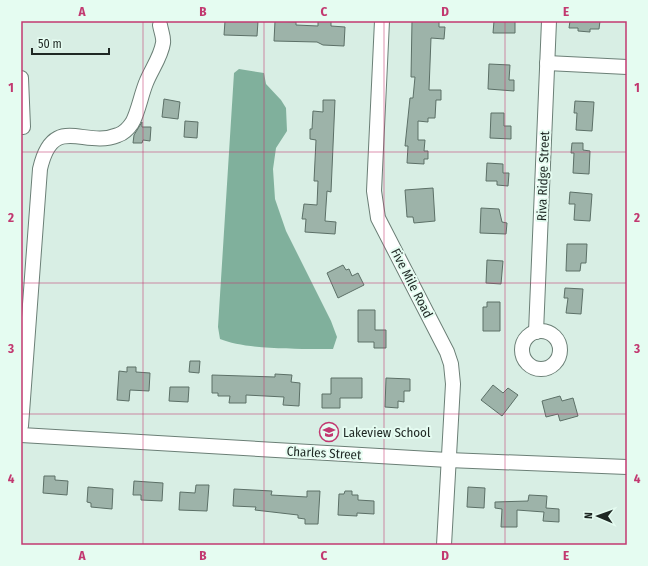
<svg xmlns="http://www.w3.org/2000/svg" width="648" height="566" font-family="'Fira Sans Condensed',sans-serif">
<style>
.water{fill:#80b09c}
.building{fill:#9db3a9;stroke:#5c7067}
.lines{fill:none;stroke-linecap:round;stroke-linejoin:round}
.minor-casing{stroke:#6b7f76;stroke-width:16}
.minor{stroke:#fff;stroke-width:14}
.grid{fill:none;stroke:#c23870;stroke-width:1;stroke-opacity:0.55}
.labels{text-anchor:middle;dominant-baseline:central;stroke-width:4;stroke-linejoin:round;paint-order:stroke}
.street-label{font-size:13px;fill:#1f2824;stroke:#e5fcf1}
.poi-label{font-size:13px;fill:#1f2824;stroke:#e5fcf1;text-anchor:start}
.neatline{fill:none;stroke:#c23870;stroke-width:1.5}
.grid-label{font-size:13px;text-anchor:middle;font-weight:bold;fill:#c23870}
</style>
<rect width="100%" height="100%" fill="#d8eee4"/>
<!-- water -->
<path class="water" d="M 239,69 L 264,73 L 266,84 L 281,100 L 286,108 L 287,131 L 276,148 L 273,169 L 275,199 L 286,231 L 331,321 L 337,337 L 333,349 C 303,349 246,350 220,339 L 218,327 L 234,73 Z"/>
<!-- building -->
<g class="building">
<path d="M 225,21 L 258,21 L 257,36 L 224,35 Z"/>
<path d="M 275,21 L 296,22 L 296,25 L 318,26 L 318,21 L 331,21 L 331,26 L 345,27 L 344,46 L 323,45 L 317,42 L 274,41 Z"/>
<path d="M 412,21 L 439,21 L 439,27 L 445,27 L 444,39 L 431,38 L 429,90 L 441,90 L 441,100 L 436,100 L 435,118 L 428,118 L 428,122 L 418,121 L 418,140 L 425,140 L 424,151 L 428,151 L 428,159 L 424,159 L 424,164 L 407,163 L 408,146 L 405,146 L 410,98 L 413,98 L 415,77 L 411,77 Z"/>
<path d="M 494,21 L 515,21 L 515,33 L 493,33 Z"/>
<path d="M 570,21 L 600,21 L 599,29 L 590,29 L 590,32 L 578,31 L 578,28 L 569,28 Z"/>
<path d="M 489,64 L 510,65 L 509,80 L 514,80 L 514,91 L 488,89 Z"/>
<path d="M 164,99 L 180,102 L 178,119 L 162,117 Z"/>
<path d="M 323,100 L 335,100 L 331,192 L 327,191 L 325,221 L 336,222 L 335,234 L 305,232 L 306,219 L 302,219 L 304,204 L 317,205 L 318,181 L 314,181 L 316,140 L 310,139 L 310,129 L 312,129 L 313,111 L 323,112 Z"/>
<path d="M 575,101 L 594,102 L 592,131 L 576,130 L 577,113 L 574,113 Z"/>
<path d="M 491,113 L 504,113 L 504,126 L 511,126 L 511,139 L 490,138 Z"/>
<path d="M 185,121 L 198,122 L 197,138 L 184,137 Z"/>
<path d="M 142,122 L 142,127 L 151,127 L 150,141 L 143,140 L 142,143 L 133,143 L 134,135 Z"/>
<path d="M 572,143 L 583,143 L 583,150 L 590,151 L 589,174 L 573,173 L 574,153 L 571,153 Z"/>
<path d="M 487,163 L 503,164 L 503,173 L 509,173 L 508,186 L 497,185 L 497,181 L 486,181 Z"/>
<path d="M 433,188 L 435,221 L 414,223 L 413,217 L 407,217 L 405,190 Z"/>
<path d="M 570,192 L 592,194 L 590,221 L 574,220 L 575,204 L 569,204 Z"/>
<path d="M 481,208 L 499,209 L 502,222 L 507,223 L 506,234 L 480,233 Z"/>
<path d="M 567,244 L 587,244 L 586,263 L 581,263 L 580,271 L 566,271 Z"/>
<path d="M 487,260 L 503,261 L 501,284 L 486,283 Z"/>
<path d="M 343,265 L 346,270 L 349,269 L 352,276 L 358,273 L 364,285 L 338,298 L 327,273 Z"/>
<path d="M 565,288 L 583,289 L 581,314 L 566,313 L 568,298 L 564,298 Z"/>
<path d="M 487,302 L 500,302 L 500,331 L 483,331 L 483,307 L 487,307 Z"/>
<path d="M 358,310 L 375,310 L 375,330 L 386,330 L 386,348 L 374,348 L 374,342 L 358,342 Z"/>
<path d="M 190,361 L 200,361 L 199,373 L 189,372 Z"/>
<path d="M 127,367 L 136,367 L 136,372 L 150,373 L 149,391 L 130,390 L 129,401 L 117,400 L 119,371 L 127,372 Z"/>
<path d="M 275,374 L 292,375 L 291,382 L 300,383 L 299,406 L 283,405 L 284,397 L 246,395 L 246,403 L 229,403 L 230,396 L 218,396 L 218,393 L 212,393 L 212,375 L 275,377 Z"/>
<path d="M 331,378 L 362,378 L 362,398 L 340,398 L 340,408 L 322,408 L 322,394 L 331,394 Z"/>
<path d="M 386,378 L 410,379 L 410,391 L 404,391 L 404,402 L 398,401 L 398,408 L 385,407 Z"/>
<path d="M 493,385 L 503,393 L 508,388 L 518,395 L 502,416 L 481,400 Z"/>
<path d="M 170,387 L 189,387 L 188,402 L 169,401 Z"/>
<path d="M 560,396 L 562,401 L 573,398 L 578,416 L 560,421 L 558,414 L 546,417 L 542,401 Z"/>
<path d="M 44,476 L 55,476 L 55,480 L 68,481 L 67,495 L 43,493 Z"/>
<path d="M 134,481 L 163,483 L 162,501 L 141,500 L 141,495 L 133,495 Z"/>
<path d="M 196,485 L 209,485 L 207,511 L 179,510 L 180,492 L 195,493 Z"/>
<path d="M 88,487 L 113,489 L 112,509 L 91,507 L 91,503 L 87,502 Z"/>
<path d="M 468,487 L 485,488 L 484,508 L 467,507 Z"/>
<path d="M 234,489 L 272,491 L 271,495 L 307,497 L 307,491 L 320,491 L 318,524 L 305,524 L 305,519 L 298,518 L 298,515 L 255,510 L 256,507 L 233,506 Z"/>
<path d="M 345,491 L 352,491 L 352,495 L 358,495 L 358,500 L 374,501 L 374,514 L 357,513 L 357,516 L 338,515 L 339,494 L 344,494 Z"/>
<path d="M 529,495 L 547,496 L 546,508 L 559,509 L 559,522 L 543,521 L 544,512 L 517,510 L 517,527 L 501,527 L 502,509 L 495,508 L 495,502 L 528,501 Z"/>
</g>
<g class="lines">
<!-- minor casing -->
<g class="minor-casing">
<g id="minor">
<path d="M 382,21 L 374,191 L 378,218 L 447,352 L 451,364 L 453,384 L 444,545"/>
<path d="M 547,63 L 627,67"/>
<path d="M 21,78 L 23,127"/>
<circle cx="541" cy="350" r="19"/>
<path d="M 536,332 L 549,21"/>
<path d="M 21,426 L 40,169 C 53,112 84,149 118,135 C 124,133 128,129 132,123 C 138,113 141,95 146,83 C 151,70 161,57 163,43 C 164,38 161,31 160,25"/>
<path d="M 21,435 L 448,460 L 627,467"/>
</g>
</g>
<!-- minor -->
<use href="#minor" class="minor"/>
</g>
<!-- grid -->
<path class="grid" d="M 143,21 L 143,545M 264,21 L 264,545M 384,21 L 384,545M 505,21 L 505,545M 21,152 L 627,152M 21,283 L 627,283M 21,414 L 627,414"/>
<!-- icons -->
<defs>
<g id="school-ring" transform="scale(1)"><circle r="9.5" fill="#e5fcf1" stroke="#c23870" stroke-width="1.5"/><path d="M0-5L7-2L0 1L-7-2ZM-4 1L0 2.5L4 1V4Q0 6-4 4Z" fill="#c23870"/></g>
</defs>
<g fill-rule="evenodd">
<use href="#school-ring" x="329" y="432"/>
</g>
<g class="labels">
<!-- street labels -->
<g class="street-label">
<text transform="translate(543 176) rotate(-88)">Riva Ridge Street</text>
<text transform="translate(412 283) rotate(63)">Five Mile Road</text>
<text transform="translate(324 453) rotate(3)">Charles Street</text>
</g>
<!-- poi labels -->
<g class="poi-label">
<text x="343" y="432">Lakeview School</text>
</g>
</g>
<!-- border -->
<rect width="648" height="566" fill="none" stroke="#e5fcf1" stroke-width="44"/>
<!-- north arrow -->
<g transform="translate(598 516) rotate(272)" stroke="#e5fcf1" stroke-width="3" paint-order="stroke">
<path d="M0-3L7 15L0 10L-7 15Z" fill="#1f2824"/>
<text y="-6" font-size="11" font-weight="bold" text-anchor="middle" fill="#1f2824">N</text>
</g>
<!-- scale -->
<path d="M32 48v6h77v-6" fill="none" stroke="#1f2824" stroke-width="2"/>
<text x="38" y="48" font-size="12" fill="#1f2824" stroke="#e5fcf1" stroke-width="3" paint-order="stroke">50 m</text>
<rect x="22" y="22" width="604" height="522" class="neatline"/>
<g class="grid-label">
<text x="82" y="16">A</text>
<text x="203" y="16">B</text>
<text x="324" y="16">C</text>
<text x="445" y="16">D</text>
<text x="566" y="16">E</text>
<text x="11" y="92">1</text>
<text x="637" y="92">1</text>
<text x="11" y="222">2</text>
<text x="637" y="222">2</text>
<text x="11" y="353">3</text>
<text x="637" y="353">3</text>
<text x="11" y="483">4</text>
<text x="637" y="483">4</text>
<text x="82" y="560">A</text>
<text x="203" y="560">B</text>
<text x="324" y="560">C</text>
<text x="445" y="560">D</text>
<text x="566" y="560">E</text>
</g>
</svg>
